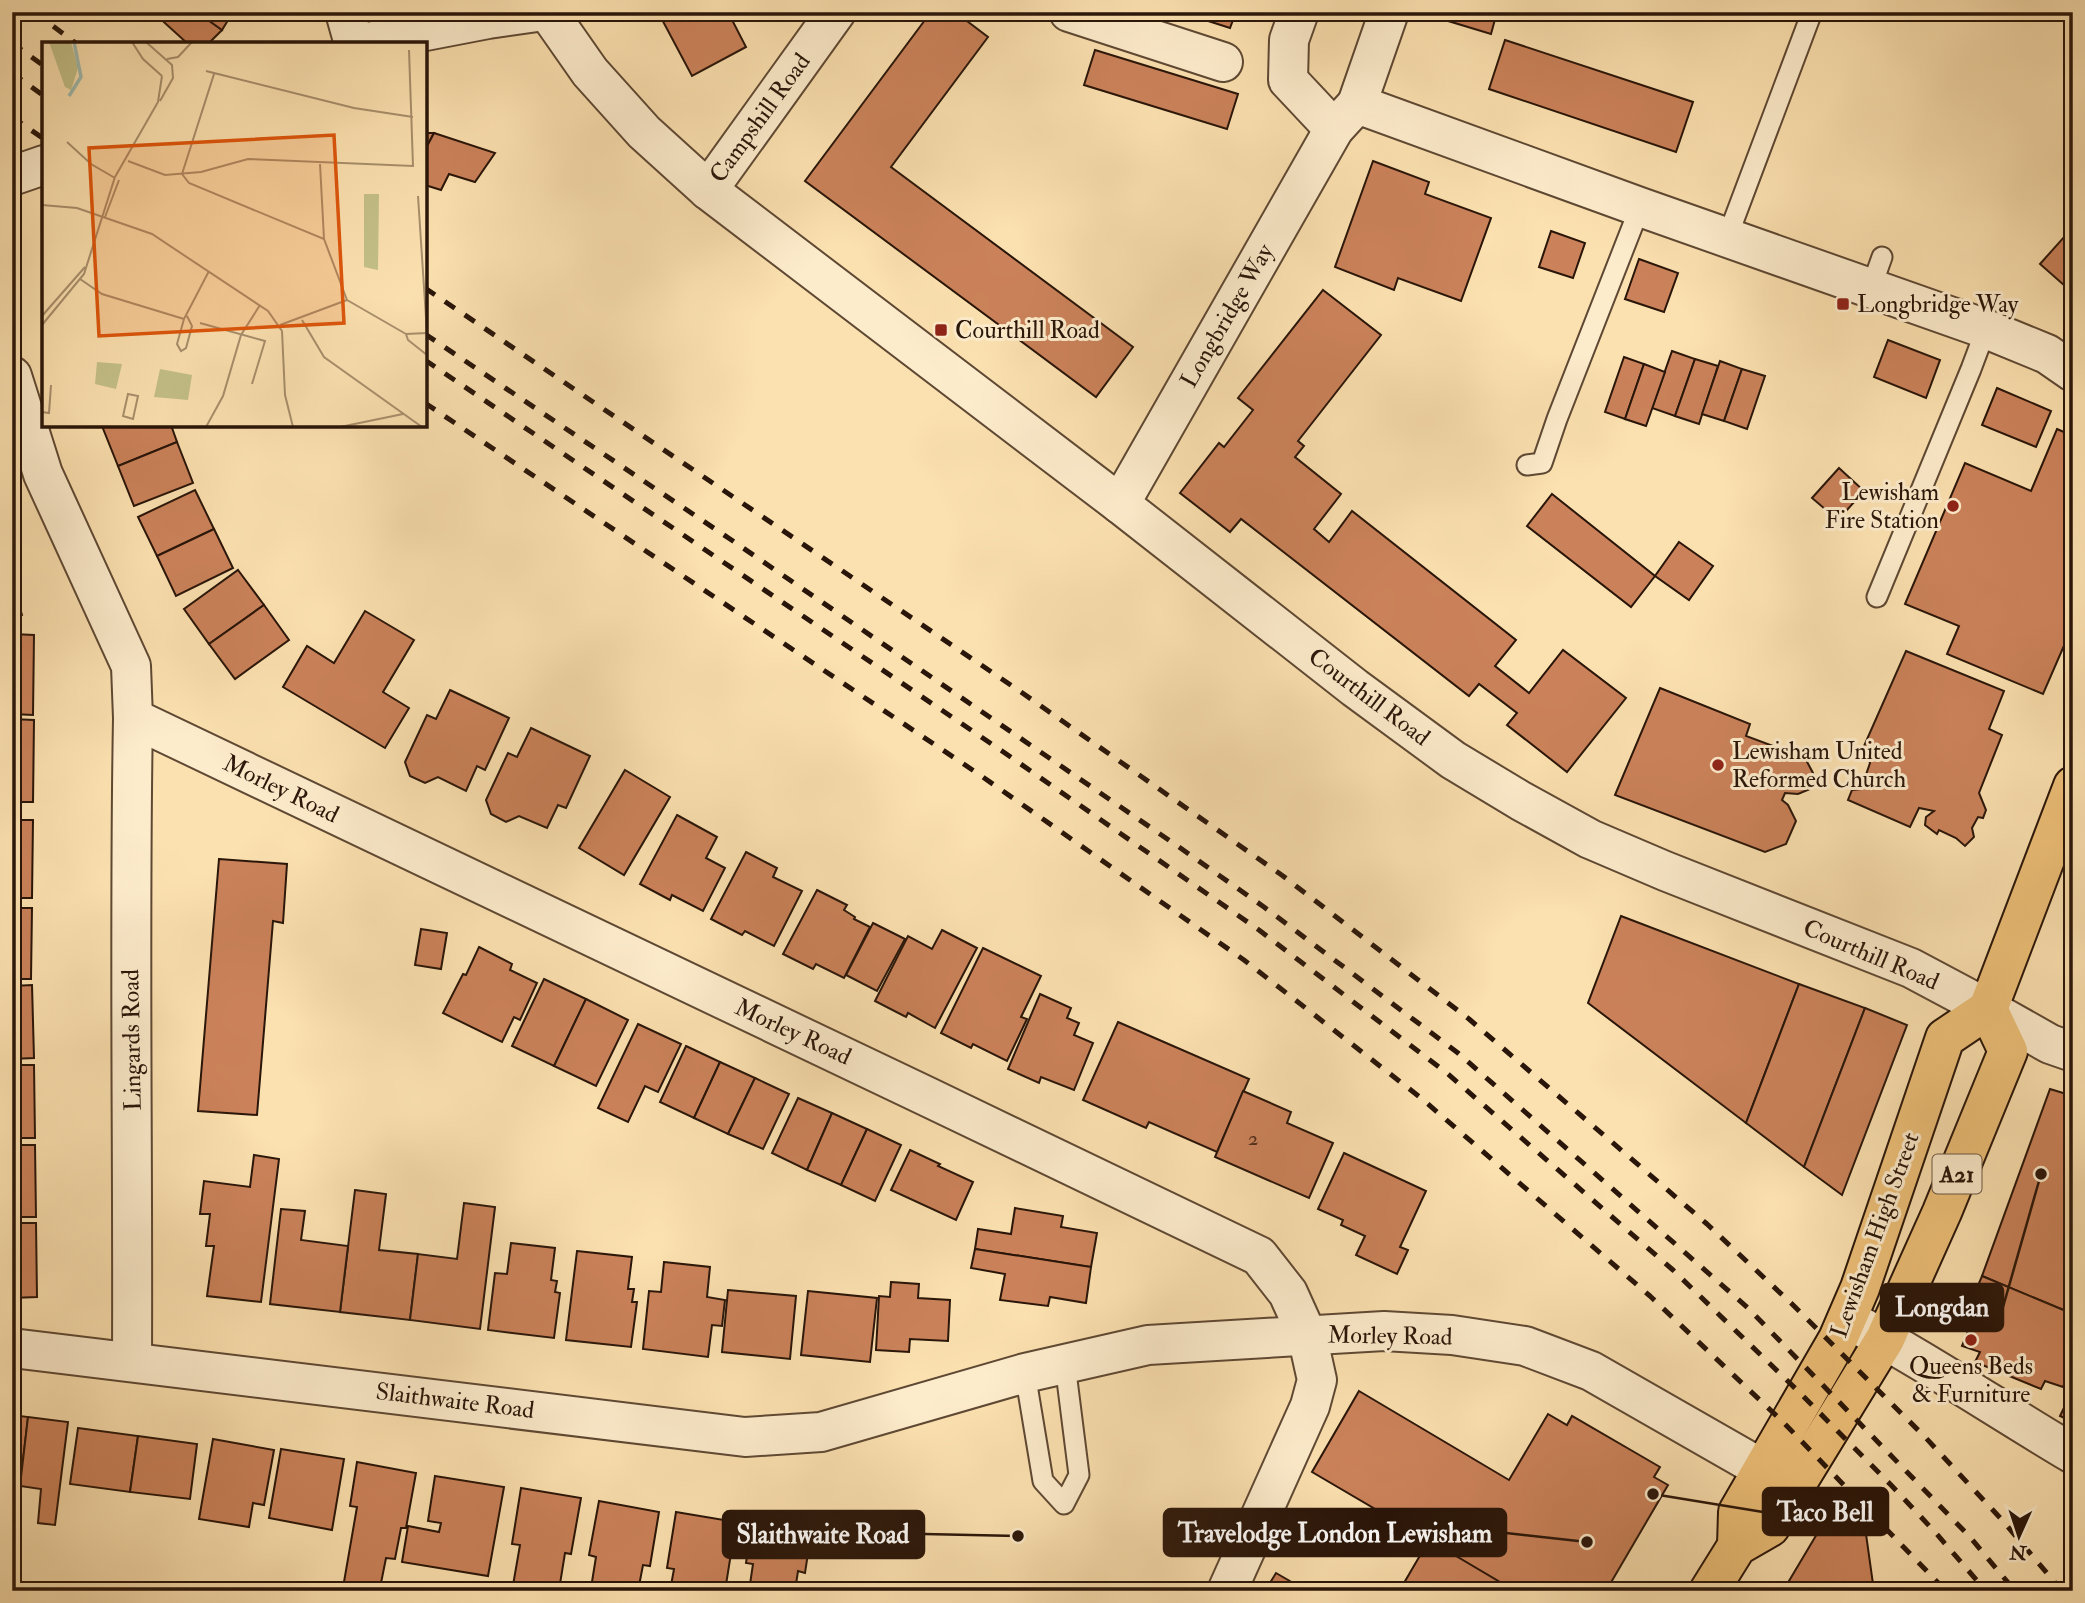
<svg xmlns="http://www.w3.org/2000/svg" width="2085" height="1603" font-family="'IM FELL Double Pica',serif">
<style>
.building{fill:#cb825a;stroke:#291509;stroke-width:2}
.lines{fill:none;stroke-linecap:round;stroke-linejoin:round}
.service-casing{stroke:#5e4833;stroke-width:23}
.minor-casing{stroke:#5e4833;stroke-width:42}
.tertiary-casing{stroke:#5e4833;stroke-width:42}
.trunk-casing{stroke:#291509;stroke-width:42}
.service{stroke:#fdeccc;stroke-width:19}
.minor{stroke:#fdeccc;stroke-width:38}
.tertiary{stroke:#fdeccc;stroke-width:38}
.trunk{stroke:#eec078;stroke-width:38}
.rail{stroke:#291509;stroke-width:5;stroke-dasharray:12 12;stroke-linecap:butt}
.poi-dot{fill:#8f2418;stroke:#fdeccc;stroke-width:2.5}
.labels{text-anchor:middle;dominant-baseline:central;stroke-width:6;stroke-linejoin:round;paint-order:stroke}
.number-label{font-size:21px;fill:#52301d}
.shield{fill:#fdeccc;stroke:#695644;stroke-width:2}
.shield-label{font-size:23px;font-weight:bold;fill:#291509}
.street-label{font-size:24px;fill:#291509;stroke:#fdeccc}
.poi-label{font-size:24px;fill:#291509;stroke:#fdeccc;text-anchor:start}
.inset-river{fill:none;stroke:#a0bcb1;stroke-width:3.5}
.inset-road{fill:none;stroke:#a88f6d;stroke-width:2}
.view{fill:#de560c;fill-opacity:0.15;stroke:#de560c;stroke-width:3.5}
.inset-edge{fill:none;stroke:#291509;stroke-width:3.5}
.leader{fill:none;stroke:#291509;stroke-width:2.5}
.callout-dot{fill:#291509;stroke:#fdeccc;stroke-width:2.5}
.callout{fill:#291509;stroke:#291509;stroke-width:2.5}
.callout-label{font-size:26px;text-anchor:middle;font-weight:bold;fill:#fff}
</style>
<rect width="100%" height="100%" fill="#fce1b0"/>
<filter id="stains"><feTurbulence type="fractalNoise" baseFrequency=".00286" numOctaves="4"/><feColorMatrix values="0 0 0 0 .2 0 0 0 0 .09 0 0 0 0 .02 0 0 0 .5 -.17"/></filter>
<radialGradient id="worn" r=".72"><stop offset=".6" stop-color="#630" stop-opacity="0"/><stop offset="1" stop-color="#630" stop-opacity=".3"/></radialGradient>
<!-- building -->
<g class="building">
<path d="M 157,12 L 197,12 L 222,30 L 208,44 L 188,44 L 155,14 Z"/>
<path d="M 197,12 L 233,12 L 222,30 Z"/>
<path d="M 658,12 L 728,12 L 746,47 L 692,76 Z"/>
<path d="M 931,12 L 955,12 L 988,37 L 891,167 L 1133,347 L 1096,397 L 805,181 Z"/>
<path d="M 1180,12 L 1236,12 L 1230,28 Z"/>
<path d="M 1437,12 L 1497,12 L 1491,34 L 1435,17 Z"/>
<path d="M 1505,40 L 1693,102 L 1676,152 L 1489,89 Z"/>
<path d="M 1095,50 L 1238,94 L 1227,129 L 1084,85 Z"/>
<path d="M 425,133 L 434,133 L 425,150 Z"/>
<path d="M 434,133 L 495,153 L 475,182 L 449,174 L 441,190 L 425,185 L 425,150 Z"/>
<path d="M 1373,161 L 1429,182 L 1425,194 L 1491,218 L 1461,301 L 1398,278 L 1394,290 L 1335,267 Z"/>
<path d="M 2073,227 L 2073,293 L 2040,264 Z"/>
<path d="M 1551,231 L 1585,243 L 1573,278 L 1539,267 Z"/>
<path d="M 1639,259 L 1678,273 L 1664,312 L 1625,299 Z"/>
<path d="M 1323,290 L 1381,335 L 1298,441 L 1304,446 L 1295,457 L 1341,494 L 1314,529 L 1329,542 L 1352,511 L 1516,640 L 1495,666 L 1529,693 L 1563,650 L 1626,698 L 1567,772 L 1507,725 L 1517,713 L 1479,684 L 1469,696 L 1241,519 L 1230,532 L 1180,493 L 1219,443 L 1224,447 L 1253,410 L 1238,398 Z"/>
<path d="M 1888,340 L 1940,360 L 1926,398 L 1874,377 Z"/>
<path d="M 1672,351 L 1695,359 L 1675,416 L 1652,408 Z"/>
<path d="M 1624,357 L 1644,364 L 1625,419 L 1605,412 Z"/>
<path d="M 1695,359 L 1718,366 L 1699,424 L 1675,416 Z"/>
<path d="M 1720,361 L 1742,369 L 1724,421 L 1702,414 Z"/>
<path d="M 1644,364 L 1665,372 L 1646,426 L 1625,419 Z"/>
<path d="M 1742,369 L 1765,376 L 1747,429 L 1724,421 Z"/>
<path d="M 1997,388 L 2051,411 L 2036,447 L 1982,425 Z"/>
<path d="M 171,425 L 177,442 L 118,466 L 102,426 Z"/>
<path d="M 2057,429 L 2073,436 L 2073,625 L 2043,694 L 1947,654 L 1959,626 L 1905,604 L 1965,463 L 2031,491 Z"/>
<path d="M 177,442 L 193,483 L 134,506 L 118,466 Z"/>
<path d="M 1839,468 L 1864,491 L 1838,520 L 1812,498 Z"/>
<path d="M 195,490 L 214,529 L 157,556 L 138,517 Z"/>
<path d="M 1552,494 L 1655,576 L 1631,607 L 1527,526 Z"/>
<path d="M 214,529 L 233,568 L 176,596 L 157,556 Z"/>
<path d="M 1679,542 L 1713,566 L 1689,600 L 1655,576 Z"/>
<path d="M 238,570 L 264,605 L 209,644 L 184,609 Z"/>
<path d="M 12,583 L 22,615 L 12,619 Z"/>
<path d="M 264,605 L 289,640 L 235,679 L 209,644 Z"/>
<path d="M 365,611 L 414,640 L 383,692 L 409,708 L 385,748 L 283,687 L 307,646 L 334,663 Z"/>
<path d="M 12,634 L 34,635 L 33,715 L 12,714 Z"/>
<path d="M 1906,651 L 2004,691 L 1989,729 L 2002,735 L 1979,793 L 1986,810 L 1983,818 L 1978,817 L 1972,828 L 1974,837 L 1965,846 L 1956,838 L 1939,830 L 1937,834 L 1925,825 L 1926,817 L 1934,811 L 1919,808 L 1910,827 L 1848,800 L 1852,790 L 1861,789 L 1870,763 L 1864,746 Z"/>
<path d="M 1660,688 L 1750,724 L 1746,736 L 1805,758 L 1813,773 L 1810,789 L 1798,794 L 1785,793 L 1782,800 L 1788,805 L 1796,821 L 1786,844 L 1765,852 L 1615,795 Z"/>
<path d="M 450,690 L 509,718 L 485,770 L 477,766 L 466,791 L 438,777 L 425,783 L 410,776 L 405,762 L 427,715 L 436,719 Z"/>
<path d="M 12,719 L 34,720 L 33,802 L 12,802 Z"/>
<path d="M 531,728 L 590,756 L 566,808 L 558,805 L 547,828 L 519,816 L 506,822 L 491,814 L 486,800 L 508,753 L 517,757 Z"/>
<path d="M 625,770 L 670,797 L 624,875 L 579,848 Z"/>
<path d="M 677,815 L 717,837 L 706,858 L 725,868 L 703,911 L 672,895 L 670,900 L 640,884 Z"/>
<path d="M 12,820 L 33,820 L 32,898 L 12,898 Z"/>
<path d="M 746,852 L 777,868 L 773,877 L 802,891 L 774,946 L 745,931 L 742,935 L 711,919 Z"/>
<path d="M 219,859 L 287,864 L 283,923 L 273,921 L 257,1115 L 198,1111 Z"/>
<path d="M 817,890 L 847,905 L 844,910 L 855,917 L 854,919 L 870,927 L 844,978 L 816,964 L 813,969 L 783,954 Z"/>
<path d="M 12,908 L 32,908 L 31,979 L 12,979 Z"/>
<path d="M 1621,916 L 1799,984 L 1746,1123 L 1588,1003 Z"/>
<path d="M 873,923 L 905,939 L 877,991 L 846,975 Z"/>
<path d="M 421,929 L 447,933 L 441,969 L 415,965 Z"/>
<path d="M 942,930 L 977,948 L 935,1028 L 908,1013 L 906,1017 L 875,1001 L 908,936 L 932,949 Z"/>
<path d="M 479,947 L 512,964 L 510,970 L 537,983 L 520,1020 L 514,1017 L 502,1042 L 443,1013 L 463,974 L 466,975 Z"/>
<path d="M 983,948 L 1041,976 L 1021,1017 L 1027,1019 L 1007,1061 L 973,1044 L 971,1048 L 941,1033 Z"/>
<path d="M 544,979 L 586,999 L 554,1066 L 512,1046 Z"/>
<path d="M 1799,984 L 1865,1008 L 1804,1167 L 1746,1123 Z"/>
<path d="M 32,985 L 34,1058 L 12,1059 L 12,986 Z"/>
<path d="M 1040,994 L 1071,1008 L 1067,1018 L 1079,1023 L 1074,1035 L 1093,1043 L 1074,1090 L 1041,1077 L 1039,1083 L 1008,1069 Z"/>
<path d="M 586,999 L 628,1020 L 596,1086 L 554,1066 Z"/>
<path d="M 1865,1008 L 1907,1025 L 1842,1195 L 1804,1167 Z"/>
<path d="M 1118,1022 L 1249,1079 L 1217,1152 L 1149,1122 L 1146,1128 L 1083,1100 Z"/>
<path d="M 638,1024 L 681,1044 L 658,1092 L 645,1086 L 628,1122 L 598,1108 Z"/>
<path d="M 686,1046 L 720,1062 L 694,1118 L 660,1102 Z"/>
<path d="M 720,1062 L 755,1078 L 728,1134 L 694,1118 Z"/>
<path d="M 12,1065 L 34,1065 L 35,1138 L 12,1138 Z"/>
<path d="M 755,1078 L 789,1094 L 763,1149 L 728,1134 Z"/>
<path d="M 2050,1089 L 2073,1096 L 2073,1314 L 1982,1276 Z"/>
<path d="M 1243,1091 L 1291,1112 L 1287,1123 L 1333,1143 L 1309,1198 L 1215,1157 Z"/>
<path d="M 798,1098 L 832,1113 L 807,1170 L 772,1153 Z"/>
<path d="M 832,1113 L 867,1129 L 841,1185 L 807,1170 Z"/>
<path d="M 867,1129 L 901,1145 L 875,1201 L 841,1185 Z"/>
<path d="M 12,1145 L 35,1145 L 36,1217 L 12,1217 Z"/>
<path d="M 910,1150 L 940,1164 L 938,1166 L 973,1182 L 956,1220 L 891,1190 Z"/>
<path d="M 1344,1153 L 1426,1191 L 1400,1247 L 1408,1250 L 1397,1274 L 1356,1255 L 1365,1236 L 1341,1225 L 1343,1220 L 1318,1209 Z"/>
<path d="M 254,1155 L 279,1159 L 261,1302 L 207,1296 L 214,1246 L 206,1246 L 210,1214 L 200,1214 L 204,1181 L 250,1187 Z"/>
<path d="M 355,1190 L 386,1194 L 379,1250 L 418,1254 L 410,1320 L 340,1312 Z"/>
<path d="M 464,1203 L 495,1207 L 480,1329 L 410,1320 L 418,1254 L 457,1259 Z"/>
<path d="M 1015,1208 L 1063,1216 L 1061,1227 L 1097,1233 L 1091,1267 L 975,1249 L 978,1229 L 1011,1234 Z"/>
<path d="M 281,1209 L 305,1211 L 301,1240 L 348,1246 L 340,1312 L 270,1304 Z"/>
<path d="M 12,1223 L 36,1223 L 37,1297 L 12,1298 Z"/>
<path d="M 511,1243 L 555,1248 L 551,1280 L 557,1281 L 555,1292 L 560,1293 L 554,1338 L 488,1330 L 495,1273 L 507,1274 Z"/>
<path d="M 975,1249 L 1091,1267 L 1086,1303 L 1050,1297 L 1048,1306 L 1000,1300 L 1005,1274 L 971,1268 Z"/>
<path d="M 577,1251 L 632,1257 L 628,1289 L 634,1289 L 632,1302 L 637,1302 L 631,1347 L 566,1340 Z"/>
<path d="M 664,1262 L 710,1267 L 707,1297 L 725,1300 L 722,1326 L 712,1325 L 708,1357 L 643,1349 L 649,1291 L 661,1292 Z"/>
<path d="M 1982,1276 L 2073,1314 L 2073,1363 L 2063,1387 L 2045,1381 L 2041,1389 L 1975,1362 L 1980,1352 L 1962,1346 L 1972,1322 L 1964,1319 Z"/>
<path d="M 891,1282 L 919,1284 L 918,1298 L 950,1300 L 948,1341 L 910,1339 L 909,1352 L 876,1350 L 879,1296 L 890,1297 Z"/>
<path d="M 728,1290 L 796,1296 L 790,1359 L 722,1352 Z"/>
<path d="M 808,1291 L 877,1298 L 870,1362 L 801,1355 Z"/>
<path d="M 2073,1389 L 2073,1422 L 2060,1416 Z"/>
<path d="M 1359,1391 L 1509,1480 L 1548,1414 L 1567,1425 L 1572,1416 L 1660,1467 L 1654,1477 L 1668,1485 L 1606,1591 L 1515,1591 L 1312,1472 Z"/>
<path d="M 12,1415 L 28,1417 L 20,1486 L 12,1485 Z"/>
<path d="M 28,1417 L 68,1422 L 55,1525 L 38,1523 L 41,1489 L 20,1486 Z"/>
<path d="M 78,1428 L 138,1436 L 130,1492 L 70,1484 Z"/>
<path d="M 138,1436 L 197,1444 L 190,1499 L 130,1492 Z"/>
<path d="M 213,1439 L 274,1450 L 264,1505 L 253,1503 L 249,1527 L 199,1519 Z"/>
<path d="M 281,1449 L 344,1459 L 332,1530 L 269,1518 Z"/>
<path d="M 357,1462 L 416,1473 L 406,1528 L 401,1528 L 395,1559 L 386,1558 L 380,1588 L 344,1582 L 357,1507 L 350,1506 Z"/>
<path d="M 435,1476 L 504,1487 L 488,1576 L 402,1562 L 408,1526 L 439,1532 L 441,1523 L 428,1521 Z"/>
<path d="M 521,1488 L 581,1498 L 571,1554 L 565,1553 L 560,1584 L 550,1583 L 548,1591 L 512,1591 L 520,1545 L 512,1544 Z"/>
<path d="M 599,1501 L 659,1512 L 650,1566 L 643,1565 L 638,1591 L 595,1591 L 591,1588 L 596,1557 L 589,1555 Z"/>
<path d="M 1833,1507 L 1866,1534 L 1874,1591 L 1783,1591 Z"/>
<path d="M 676,1512 L 736,1522 L 725,1591 L 670,1591 L 674,1569 L 667,1568 Z"/>
<path d="M 753,1517 L 812,1527 L 805,1573 L 798,1571 L 795,1591 L 749,1591 L 753,1564 L 746,1563 Z"/>
<path d="M 1429,1540 L 1515,1591 L 1418,1591 L 1404,1583 Z"/>
<path d="M 1276,1573 L 1307,1591 L 1265,1591 Z"/>
<path d="M 1404,1583 L 1418,1591 L 1399,1591 Z"/>
</g>
<g class="lines">
<!-- service casing -->
<g class="service-casing">
<g id="service">
<path d="M 1727,238 L 1812,12"/>
<path d="M 1871,288 L 1882,257"/>
<path d="M 1527,465 L 1542,463 L 1557,419 L 1640,207"/>
<path d="M 1877,597 L 1971,369 L 1986,329"/>
<path d="M 1025,1373 L 1043,1481 L 1064,1504 L 1079,1475 L 1065,1364"/>
</g>
</g>
<!-- minor casing -->
<g class="minor-casing">
<g id="minor">
<path d="M 345,12 L 354,44"/>
<path d="M 1069,12 L 1223,62"/>
<path d="M 1299,12 L 1289,40 L 1288,80 L 1334,129"/>
<path d="M 358,44 L 488,19 L 537,12"/>
<path d="M 1357,104 L 1389,12"/>
<path d="M 12,176 L 44,165"/>
<path d="M 708,190 L 836,12"/>
<path d="M 12,376 L 43,474 L 131,666 L 133,718 L 928,1097 L 1259,1256 L 1288,1293 L 1307,1335 L 1317,1380 L 1310,1406 L 1227,1591"/>
<path d="M 1120,504 L 1334,129 L 1357,104 L 1640,207 L 1986,329 L 2047,354 L 2073,372"/>
<path d="M 1988,1009 L 2050,1044 L 2073,1052"/>
<path d="M 1847,1319 C 1925,1360 1997,1409 2073,1454"/>
<path d="M 12,1348 L 745,1437 L 821,1432 L 1025,1373 L 1148,1345 L 1384,1331 L 1452,1335 L 1525,1346 L 1591,1371 L 1764,1470"/>
<path d="M 132,1361 C 133,1147 129,933 133,718"/>
</g>
</g>
<!-- tertiary casing -->
<g class="tertiary-casing">
<path id="tertiary" d="M 548,12 L 590,72 L 644,132 L 708,190 L 1120,504 L 1355,688 L 1453,760 L 1521,801 L 1590,839 L 1665,871 L 1911,968 L 1988,1009"/>
</g>
<!-- trunk casing -->
<g class="trunk-casing">
<g id="trunk">
<path d="M 1737,1546 L 1738,1512 L 1838,1339 L 1860,1288 L 1945,1038 L 1988,1009 L 2073,786"/>
<path d="M 1709,1591 L 1737,1546 L 1770,1527 L 1885,1339 L 1942,1212 L 2008,1051 L 1988,1009"/>
</g>
</g>
<!-- service -->
<use href="#service" class="service"/>
<!-- minor -->
<use href="#minor" class="minor"/>
<!-- tertiary -->
<use href="#tertiary" class="tertiary"/>
<!-- trunk -->
<use href="#trunk" class="trunk"/>
<!-- rail -->
<g class="rail">
<path d="M 34,12 L 77,44"/>
<path d="M 12,43 L 44,66"/>
<path d="M 12,73 L 44,96"/>
<path d="M 12,117 L 44,139"/>
<path d="M 425,288 L 1021,692 L 1283,876 L 1469,1019 L 1707,1224 L 1792,1304 L 1925,1437 L 2003,1521 L 2062,1591"/>
<path d="M 425,334 L 730,539 L 1179,847 L 1264,907 L 1458,1053 L 1748,1308 L 1970,1537 L 2015,1591"/>
<path d="M 425,360 L 1002,751 L 1259,930 L 1448,1074 L 1673,1270 L 1798,1391 L 1891,1485 L 1935,1532 L 1986,1591"/>
<path d="M 425,403 L 980,775 L 1244,960 L 1421,1098 L 1650,1296 L 1783,1422 L 1946,1591"/>
</g>
</g>
<!-- markers -->
<g class="poi-dot">
<rect x="1836" y="297" width="14" height="14" rx="3.5"/>
<rect x="934" y="323" width="14" height="14" rx="3.5"/>
<circle cx="1953" cy="506" r="7"/>
<circle cx="1718" cy="765" r="7"/>
<circle cx="1971" cy="1340" r="7"/>
</g>
<g class="labels">
<!-- number labels -->
<g class="number-label">
<text x="1253" y="1138">2</text>
</g>
<!-- shield labels -->
<rect class="shield" x="1932.5" y="1154.5" width="49" height="39" rx="5"/>
<g class="shield-label">
<text x="1957" y="1174">A21</text>
</g>
<!-- street labels -->
<g class="street-label">
<text transform="translate(760 118) rotate(-54)">Campshill Road</text>
<text transform="translate(1227 316) rotate(-60)">Longbridge Way</text>
<text transform="translate(1369 697) rotate(37)">Courthill Road</text>
<text transform="translate(281 789) rotate(26)">Morley Road</text>
<text transform="translate(1871 955) rotate(23)">Courthill Road</text>
<text transform="translate(793 1032) rotate(25)">Morley Road</text>
<text transform="translate(132 1040) rotate(-91)">Lingards Road</text>
<text transform="translate(1875 1235) rotate(-70)">Lewisham High Street</text>
<text transform="translate(1390 1336) rotate(1)">Morley Road</text>
<text transform="translate(455 1401) rotate(7)">Slaithwaite Road</text>
</g>
<!-- poi labels -->
<g class="poi-label">
<text x="1857" y="304">Longbridge Way</text>
<text x="955" y="330">Courthill Road</text>
<text x="1939" y="492" text-anchor="end">Lewisham<tspan x="1939" dy="28">Fire Station</tspan></text>
<text x="1732" y="751">Lewisham United<tspan x="1732" dy="28">Reformed Church</tspan></text>
<text x="1971" y="1366" text-anchor="middle">Queens Beds<tspan x="1971" dy="28">&amp; Furniture</tspan></text>
</g>
</g>
<!-- overview -->
<g transform="translate(42 42)">
<rect width="385" height="385" fill="#fce1b0"/>
<path d="M 7,0 L 29,0 L 36,26 L 29,48 L 23,45 ZM 322,152 L 337,152 L 336,228 L 322,225 ZM 55,320 L 80,322 L 74,347 L 53,342 ZM 118,327 L 150,333 L 146,358 L 112,355 Z" fill="#c4c188"/>
<path class="inset-river" d="M 27,54 L 39,35 L 32,0"/>
<path class="inset-road" d="M 90,0 L 101,17 L 120,34M 104,0 L 130,23 L 131,36 L 118,59M 311,0 L 367,0M 125,17 L 136,15 L 150,0M 164,29 L 312,66 L 371,75M 25,100 L 49,122 L 73,136M 86,119 L 123,133 L 159,130 L 206,117 L 371,124 L 367,8M 278,122 L 282,197M 140,132 L 147,141 L 282,197 L 305,258M 140,132 L 172,32M 376,154 L 385,291M 0,163 L 35,166 L 110,192 L 226,269 L 240,289 L 243,353 L 251,385M 63,175 L 77,138M 38,237 L 60,252 L 142,277 L 167,229M 305,258 L 364,292M 0,274 L 43,225M 142,277 L 135,302 L 139,309 L 144,306 L 150,284 L 145,274M 260,278 L 282,315 L 380,385M 158,281 L 223,299 L 210,342M 0,283 L 42,232 L 73,135 L 116,60 L 120,34M 238,283 L 305,258M 364,292 L 366,298 L 385,313M 364,292 L 385,291M 86,352 L 96,354 L 91,377 L 81,374 ZM 0,370 L 7,371 L 9,343M 164,385 L 181,354 L 199,293 L 218,263M 298,385 L 361,372"/>
<path class="view" d="M 292,93 L 302,281 L 57,294 L 47,106 Z"/>
<rect width="385" height="385" class="inset-edge"/>
</g>
<!-- callouts -->
<path class="leader" d="M2041 1174L2003 1307M1653 1494L1763 1512M1587 1542L1506 1533M1018 1536L924 1534"/>
<g class="callout-dot">
<circle cx="2041" cy="1174" r="7"/>
<circle cx="1653" cy="1494" r="7"/>
<circle cx="1587" cy="1542" r="7"/>
<circle cx="1018" cy="1536" r="7"/>
</g>
<g class="callout">
<rect x="1881" y="1284" width="122" height="47" rx="7"/>
<rect x="1763" y="1488" width="125" height="47" rx="7"/>
<rect x="1164" y="1509" width="342" height="47" rx="7"/>
<rect x="723" y="1511" width="201" height="47" rx="7"/>
</g>
<g class="callout-label">
<text x="1942" y="1316">Longdan</text>
<text x="1825" y="1521">Taco Bell</text>
<text x="1335" y="1542">Travelodge London Lewisham</text>
<text x="823" y="1543">Slaithwaite Road</text>
</g>
<!-- margin -->
<rect width="2085" height="1603" fill="none" stroke="#fce1b0" stroke-width="42"/>
<rect x="14" y="14" width="2057" height="1575" fill="none" stroke="#291509" stroke-width="3.5"/>
<rect x="21" y="21" width="2043" height="1561" fill="none" stroke="#291509" stroke-width="2"/>
<!-- north arrow -->
<g transform="translate(2019 1536) rotate(183)" stroke="#fdeccc" stroke-width="5" paint-order="stroke">
<path d="M0-5L12 26L0 18L-12 26Z" fill="#291509"/>
<text y="-10" font-size="19" font-weight="bold" text-anchor="middle" fill="#291509">N</text>
</g>
<rect width="100%" height="100%" filter="url(#stains)"/>
<rect width="100%" height="100%" fill="url(#worn)"/>
</svg>
